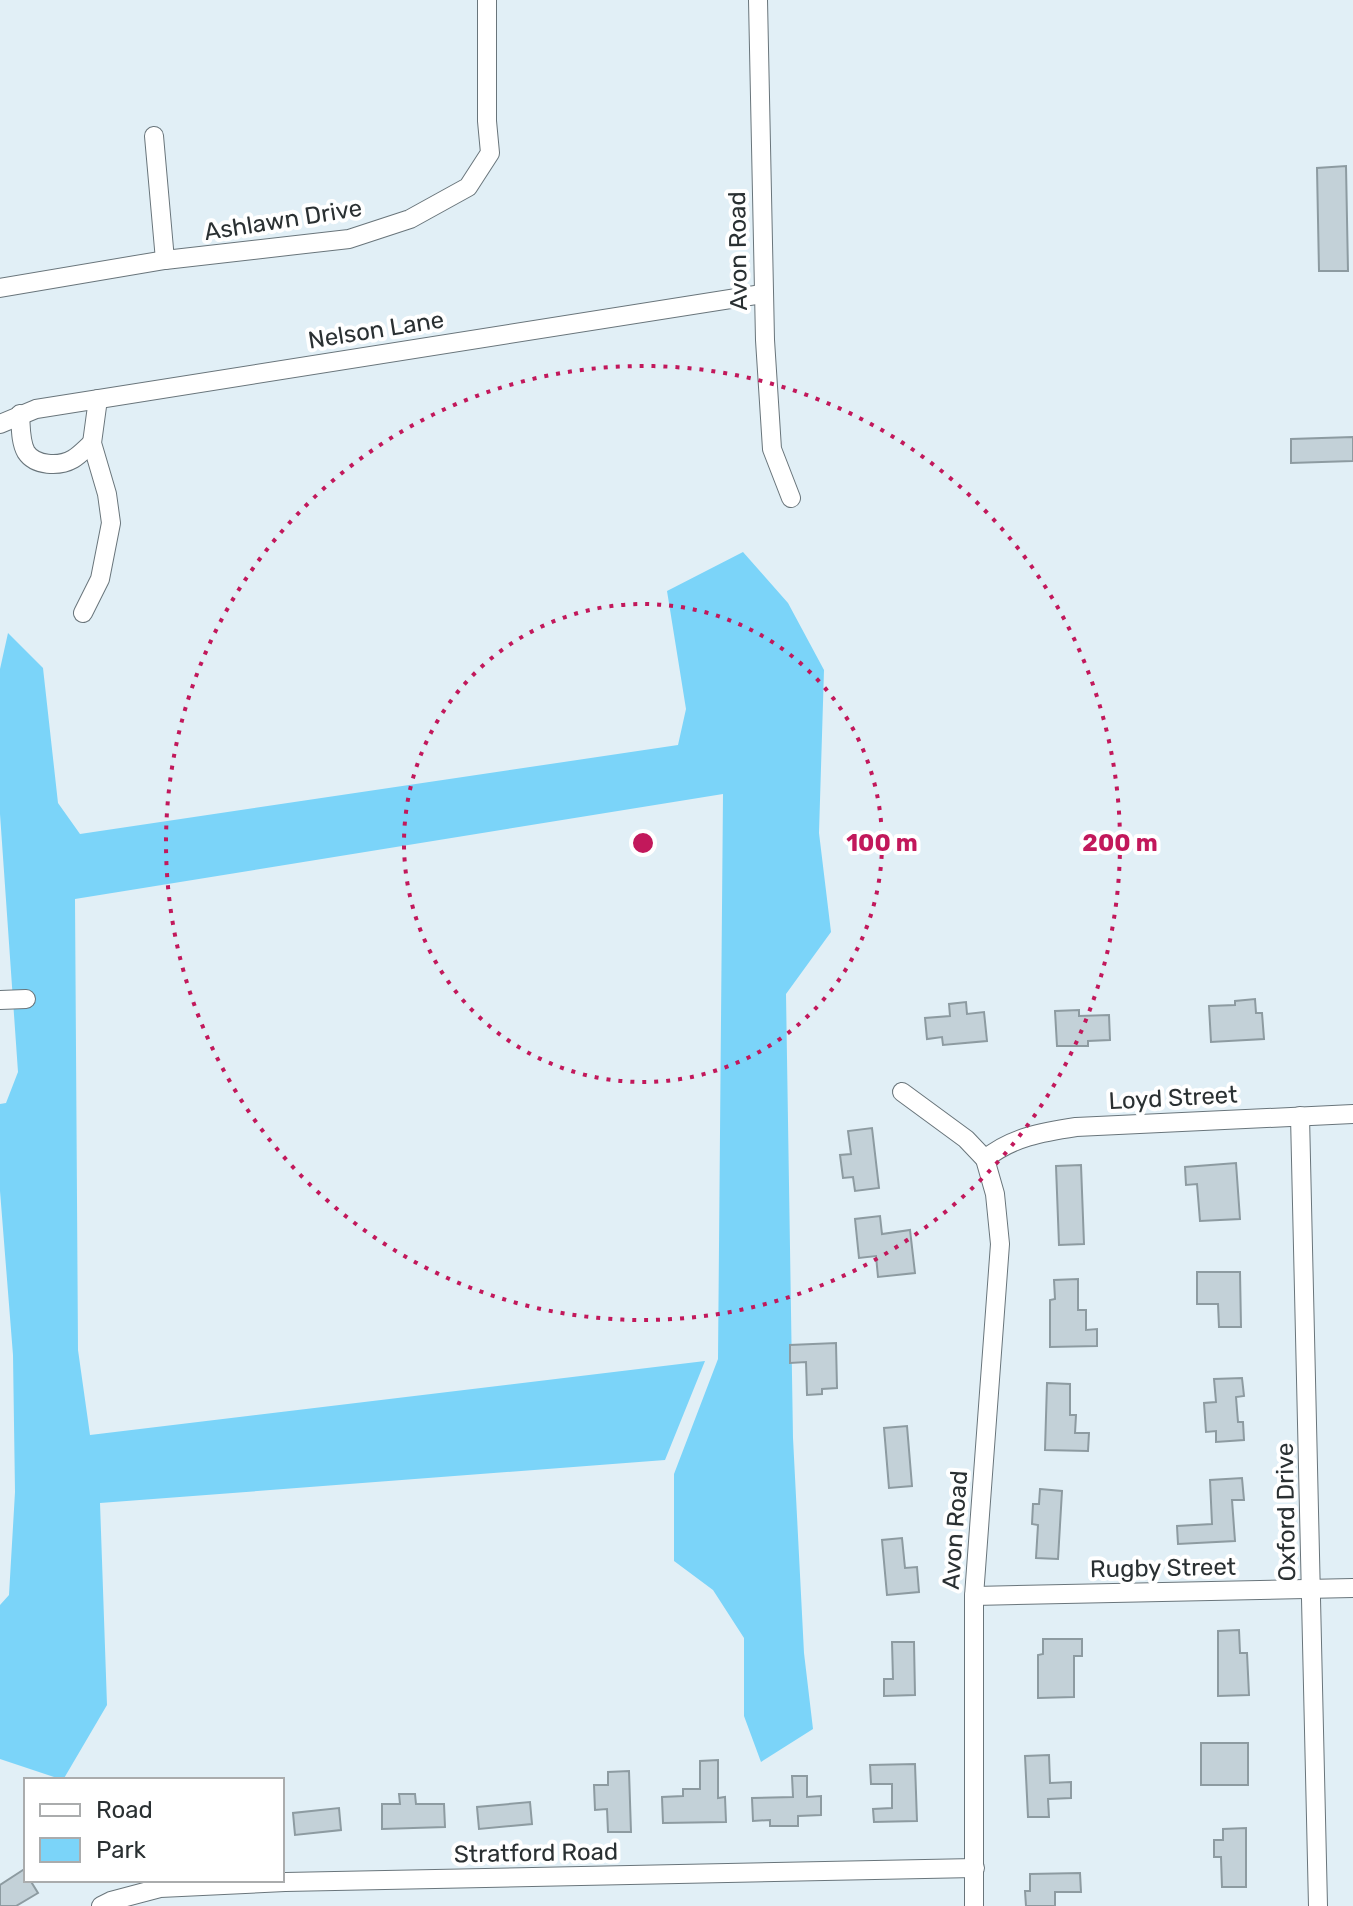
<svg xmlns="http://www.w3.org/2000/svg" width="1353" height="1906" font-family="Rubik,sans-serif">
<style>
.green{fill:#7bd4f9}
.building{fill:#c3d1d8;stroke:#8d9ba1;stroke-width:2}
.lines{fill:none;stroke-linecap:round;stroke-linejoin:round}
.minor-casing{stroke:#69757b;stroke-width:20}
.minor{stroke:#fff;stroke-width:18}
.ring{fill:none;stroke:#c2185b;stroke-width:4;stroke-dasharray:4 8}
.labels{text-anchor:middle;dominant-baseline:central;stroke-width:8;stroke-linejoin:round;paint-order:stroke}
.street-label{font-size:24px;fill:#2a3032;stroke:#fff}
.centre{fill:#c2185b;stroke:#fff;stroke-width:4}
.ring-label{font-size:24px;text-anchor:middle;font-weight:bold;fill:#c2185b;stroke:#fff;stroke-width:8;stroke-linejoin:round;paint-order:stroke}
</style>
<rect width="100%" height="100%" fill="#e1eff6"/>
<!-- green -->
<path class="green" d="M 743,552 L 788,603 L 824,670 L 819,833 L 831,932 L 786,994 L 793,1438 L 804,1653 L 813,1729 L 761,1762 L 744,1716 L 744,1638 L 713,1590 L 674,1561 L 674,1474 L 718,1359 L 723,794 L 75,899 L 78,1350 L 90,1435 L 705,1361 L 665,1460 L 100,1503 L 107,1705 L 63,1780 L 0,1759 L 0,1605 L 9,1595 L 15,1492 L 13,1355 L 0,1191 L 0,1104 L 6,1103 L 18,1072 L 0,814 L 0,669 L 8,633 L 43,668 L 58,803 L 80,834 L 678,745 L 686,709 L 667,591 Z"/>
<!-- building -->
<g class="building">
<path d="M 1346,166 L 1348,271 L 1319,271 L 1317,168 Z"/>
<path d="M 1353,437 L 1353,461 L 1291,463 L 1291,439 Z"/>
<path d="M 1255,999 L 1256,1013 L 1262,1013 L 1264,1039 L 1211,1042 L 1209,1006 L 1235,1005 L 1235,1001 Z"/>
<path d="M 966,1002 L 967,1014 L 984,1012 L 987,1041 L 943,1045 L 942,1037 L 927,1039 L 925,1018 L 950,1016 L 949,1004 Z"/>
<path d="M 1079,1010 L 1079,1016 L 1109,1015 L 1110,1040 L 1088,1041 L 1088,1046 L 1057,1046 L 1055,1011 Z"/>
<path d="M 872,1128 L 879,1188 L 855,1191 L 853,1177 L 843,1178 L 840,1155 L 851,1154 L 848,1131 Z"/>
<path d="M 1236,1163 L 1240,1219 L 1200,1221 L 1197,1184 L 1186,1185 L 1185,1167 Z"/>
<path d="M 1081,1165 L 1084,1244 L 1059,1245 L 1056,1166 Z"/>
<path d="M 880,1216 L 882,1234 L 910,1230 L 915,1273 L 878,1277 L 876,1256 L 859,1258 L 855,1219 Z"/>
<path d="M 1197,1272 L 1240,1272 L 1241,1327 L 1219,1327 L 1218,1304 L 1197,1304 Z"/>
<path d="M 1078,1279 L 1078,1310 L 1086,1310 L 1086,1330 L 1097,1329 L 1097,1346 L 1050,1347 L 1050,1300 L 1055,1299 L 1054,1280 Z"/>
<path d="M 836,1343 L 837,1388 L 822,1389 L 822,1394 L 807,1395 L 806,1362 L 790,1363 L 790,1345 Z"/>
<path d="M 1242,1378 L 1244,1396 L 1236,1397 L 1238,1422 L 1243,1422 L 1244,1440 L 1216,1442 L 1216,1431 L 1206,1432 L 1204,1403 L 1216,1402 L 1214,1379 Z"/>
<path d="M 1047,1383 L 1070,1384 L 1070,1415 L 1076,1415 L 1075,1433 L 1089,1433 L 1088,1451 L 1045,1450 Z"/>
<path d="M 907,1426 L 912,1486 L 889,1488 L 884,1428 Z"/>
<path d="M 1242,1478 L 1244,1500 L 1232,1500 L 1235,1541 L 1178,1544 L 1177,1526 L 1212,1524 L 1210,1480 Z"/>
<path d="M 1040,1489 L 1062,1491 L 1058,1559 L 1036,1558 L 1038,1525 L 1032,1524 L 1033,1504 L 1039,1504 Z"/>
<path d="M 902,1538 L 905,1568 L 917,1567 L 919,1592 L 887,1595 L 882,1540 Z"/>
<path d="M 1239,1630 L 1240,1653 L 1247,1653 L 1249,1695 L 1218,1696 L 1218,1631 Z"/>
<path d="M 1043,1639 L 1082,1639 L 1082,1656 L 1074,1656 L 1074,1697 L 1038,1698 L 1038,1655 L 1043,1654 Z"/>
<path d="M 892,1642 L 914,1642 L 915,1695 L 884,1696 L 884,1679 L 893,1679 Z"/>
<rect x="1201" y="1743" width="47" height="42"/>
<path d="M 1049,1755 L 1050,1783 L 1071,1782 L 1071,1798 L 1048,1799 L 1049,1817 L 1028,1817 L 1025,1756 Z"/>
<path d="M 718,1760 L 718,1798 L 725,1797 L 726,1822 L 663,1823 L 662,1797 L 683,1796 L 683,1789 L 700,1789 L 700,1761 Z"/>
<path d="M 915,1764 L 917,1821 L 874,1822 L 873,1809 L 892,1808 L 892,1784 L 871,1784 L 870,1765 Z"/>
<path d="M 629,1771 L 631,1832 L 608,1832 L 607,1809 L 595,1810 L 594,1785 L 608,1785 L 608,1772 Z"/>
<path d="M 792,1776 L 807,1776 L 807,1797 L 821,1796 L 821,1815 L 798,1816 L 798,1826 L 770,1826 L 770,1820 L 753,1821 L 752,1798 L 793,1797 Z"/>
<path d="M 399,1794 L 415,1794 L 416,1804 L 444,1804 L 445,1827 L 382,1829 L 382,1804 L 400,1804 Z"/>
<path d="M 530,1802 L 532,1824 L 479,1829 L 477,1807 Z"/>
<path d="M 339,1808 L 341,1830 L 295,1835 L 293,1813 Z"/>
<path d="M 1246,1828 L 1246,1887 L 1222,1887 L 1221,1857 L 1214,1857 L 1214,1840 L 1223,1840 L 1223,1829 Z"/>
<path d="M 26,1868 L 26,1880 L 30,1880 L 38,1893 L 16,1906 L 0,1906 L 0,1885 Z"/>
<path d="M 1080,1873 L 1081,1892 L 1055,1892 L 1055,1906 L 1026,1906 L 1025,1891 L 1030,1891 L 1030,1874 Z"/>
</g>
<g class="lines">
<!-- minor casing -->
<g class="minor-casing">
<g id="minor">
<path d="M 758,0 L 765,340 L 772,449 L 791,498"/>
<path d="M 154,136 L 165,260"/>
<path d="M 0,288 L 165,260 L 349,239 L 410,219 L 468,187 L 490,153 L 487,121 L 487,0"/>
<path d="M 20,414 C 21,426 20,441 26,452 C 35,466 59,467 73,459 C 80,455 86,448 92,443"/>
<path d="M 0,424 L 36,409 L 762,294"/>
<path d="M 83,613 L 100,579 L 111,523 L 107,494 L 92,443 L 98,399"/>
<path d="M 0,1000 L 26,999"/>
<path d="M 902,1092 L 966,1139 L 985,1159"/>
<path d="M 1300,1116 L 1318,1906"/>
<path d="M 974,1596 L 1353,1588"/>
<path d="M 101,1906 L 111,1901 L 160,1888 L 285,1882 L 975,1868"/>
<path d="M 974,1906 L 974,1596 L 1000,1244 L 995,1194 L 985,1159 C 1012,1137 1043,1132 1076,1127 L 1353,1114"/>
</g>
</g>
<!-- minor -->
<use href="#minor" class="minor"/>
</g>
<!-- distance rings -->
<g class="ring">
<circle cx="643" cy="843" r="239"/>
<circle cx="643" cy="843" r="477"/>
</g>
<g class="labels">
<!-- street labels -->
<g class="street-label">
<text transform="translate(283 220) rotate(-9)">Ashlawn Drive</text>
<text transform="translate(738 251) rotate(-91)">Avon Road</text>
<text transform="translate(376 330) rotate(-9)">Nelson Lane</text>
<text transform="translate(1173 1098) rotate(-3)">Loyd Street</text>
<text transform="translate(1286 1512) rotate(-91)">Oxford Drive</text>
<text transform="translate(955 1530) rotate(-86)">Avon Road</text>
<text transform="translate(1163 1568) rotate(-1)">Rugby Street</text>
<text transform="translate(536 1853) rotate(-1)">Stratford Road</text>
</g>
</g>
<circle cx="643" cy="843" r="12" class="centre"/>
<g class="ring-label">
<text x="882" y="851">100 m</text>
<text x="1120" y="851">200 m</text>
</g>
<!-- legend -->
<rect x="24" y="1778" width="260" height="104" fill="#ffffff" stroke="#aaacad" stroke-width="2"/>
<rect x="40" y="1804" width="40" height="12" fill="#ffffff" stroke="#aaacad" stroke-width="2"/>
<text x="96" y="1818" font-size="24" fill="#2a3032">Road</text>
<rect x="40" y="1838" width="40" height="24" fill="#7bd4f9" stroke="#aaacad" stroke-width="2"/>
<text x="96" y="1858" font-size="24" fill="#2a3032">Park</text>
</svg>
